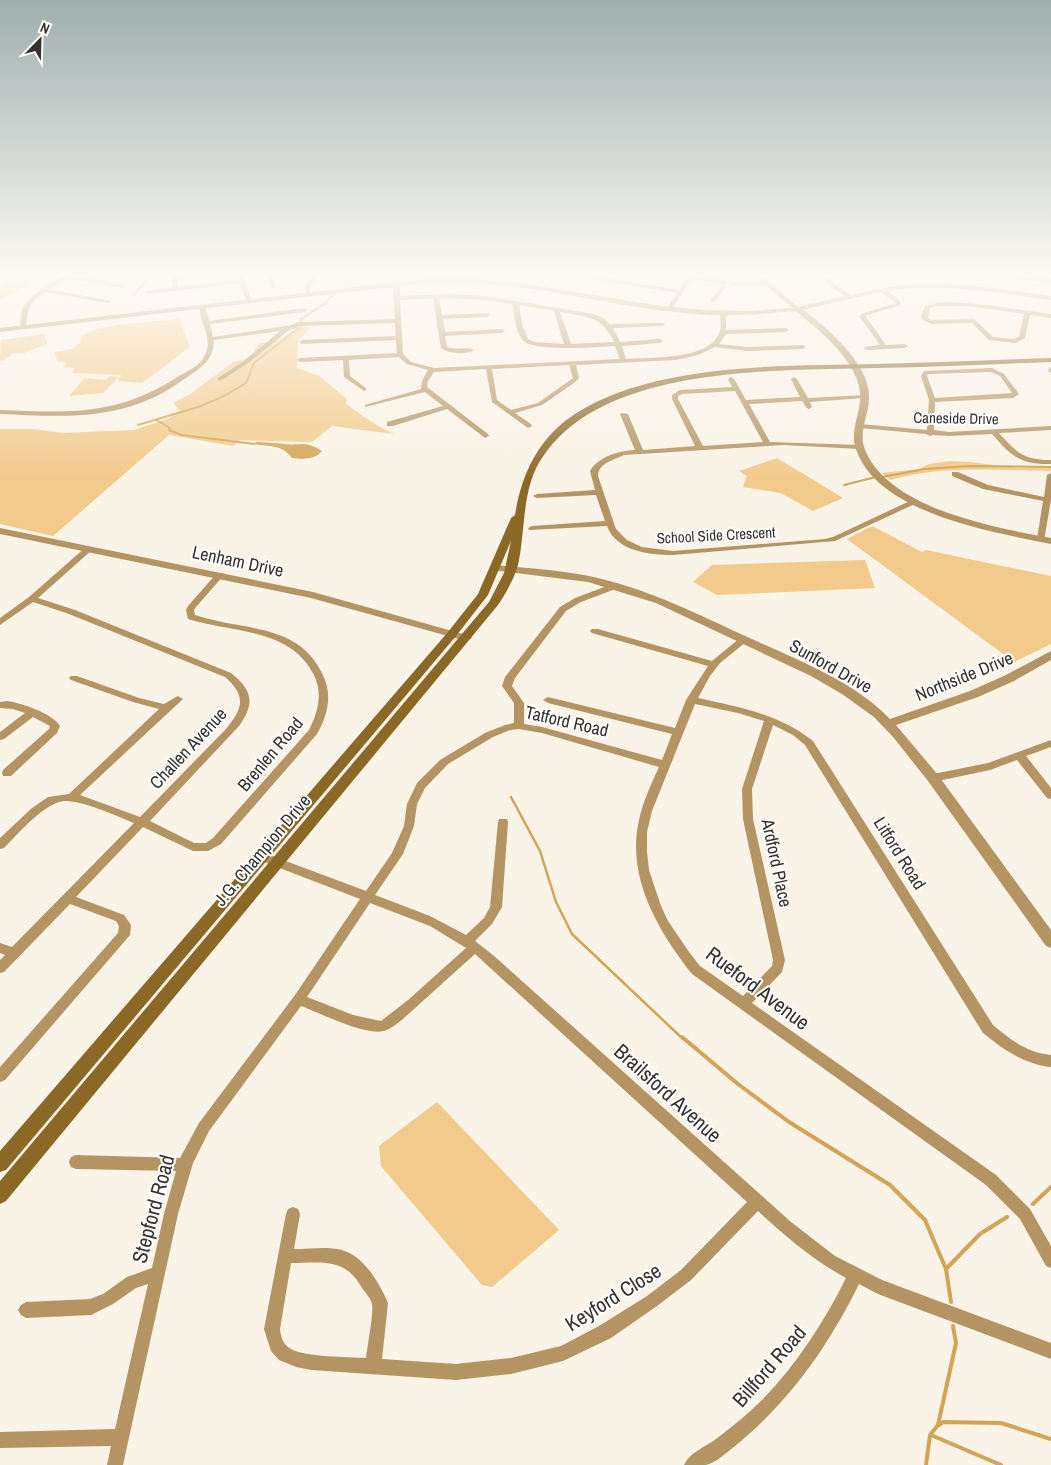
<svg xmlns="http://www.w3.org/2000/svg" width="1051" height="1465" font-family="'Archivo Narrow',sans-serif">
<style>
.green{fill:#f2ca8b}
.water{fill:#d3a456}
.lines{fill:none;stroke-linecap:round;stroke-linejoin:round}
.stream-far2{stroke:#d3a456;stroke-width:2}
.stream-far1{stroke:#d3a456;stroke-width:2.5}
.stream{stroke:#d3a456;stroke-width:4}
.minor{fill:#b49462;fill-rule:evenodd}
.tertiary{fill:#b49462;fill-rule:evenodd}
.secondary{fill:#8c6827;fill-rule:evenodd}
.labels{text-anchor:middle;dominant-baseline:central;stroke-width:4;stroke-linejoin:round;paint-order:stroke}
.far-street-label{font-size:15px;fill:#35322e;stroke:#fff}
.street-label{font-size:18px;fill:#35322e;stroke:#fff}
.near-street-label{font-size:21px;fill:#35322e;stroke:#fff}
</style>
<rect width="100%" height="100%" fill="#faf3e7"/>
<!-- green -->
<g class="green">
<path d="M 17,277 L 31,283 L 0,301 L 0,287 Z"/>
<path d="M 179,319 L 190,347 L 142,383 L 118,381 L 121,375 L 72,373 L 75,368 L 63,367 L 67,363 L 57,361 L 55,352 L 72,349 L 80,343 C 81,339 82,337 86,334 C 103,323 157,322 179,319 Z"/>
<path d="M 302,326 L 311,328 L 298,341 L 297,368 L 319,376 L 347,399 L 346,403 C 360,415 377,426 394,434 L 332,426 L 312,442 L 240,440 L 233,446 L 169,435 L 53,536 L 0,524 L 0,429 L 34,429 L 63,433 L 134,430 L 167,419 L 180,411 L 173,403 L 189,395 L 233,362 L 245,359 L 252,355 L 258,344 L 278,340 Z"/>
<path d="M 44,334 L 47,344 L 24,353 L 13,353 L 3,361 L 0,360 L 1,340 Z"/>
<path d="M 110,376 L 119,377 L 103,393 L 69,396 L 85,378 L 106,380 Z"/>
<path d="M 777,458 L 843,498 L 813,511 L 781,493 L 743,487 L 747,476 L 739,471 Z"/>
<path d="M 950,461 L 971,462 L 1019,468 L 1051,466 L 1051,471 C 999,470 940,465 890,480 L 882,473 L 919,469 L 929,464 Z"/>
<path d="M 872,526 L 922,552 L 926,550 L 1051,576 L 1051,644 L 1014,662 L 847,539 Z"/>
<path d="M 865,560 L 875,588 L 717,595 L 693,582 L 712,565 Z"/>
<path d="M 437,1102 L 559,1230 L 492,1287 L 482,1285 L 381,1166 L 379,1146 Z"/>
</g>
<!-- water -->
<path class="water" d="M 256,442 C 266,442 275,443 284,444 C 303,446 304,440 322,451 C 315,460 303,459 292,458 C 282,444 270,447 254,444 Z"/>
<g class="lines">
<!-- stream-far2 -->
<g class="stream-far2">
<path d="M 345,285 L 359,275"/>
<path d="M 134,295 L 151,275"/>
<path d="M 156,420 L 170,428 L 169,430 L 182,435 L 254,444"/>
<path d="M 138,425 L 201,406 L 224,396 L 246,383 L 254,363 L 300,327 L 301,319 L 323,305 L 334,294"/>
<path d="M 882,477 L 925,469 L 970,466 L 1051,467"/>
<path d="M 844,485 L 876,477"/>
</g>
<!-- stream-far1 -->
<path class="stream-far1" d="M 511,797 L 540,851 L 556,902 L 572,934 L 683,1039"/>
<!-- stream -->
<g class="stream">
<path d="M 682,1037 L 738,1084 L 789,1122 L 890,1185 L 925,1220 L 946,1269"/>
<path d="M 1033,1204 L 1051,1187"/>
<path d="M 951,1302 L 946,1269 L 980,1234 L 1007,1217"/>
<path d="M 939,1425 L 943,1422 L 1001,1423 L 1051,1439"/>
<path d="M 931,1435 L 1001,1465"/>
<path d="M 926,1465 L 930,1435 L 938,1425 L 956,1343 L 953,1326"/>
</g>
<!-- minor -->
<g class="minor">
<path d="M 67,275 L 75,275 L 125,286 L 122,288 L 69,279 L 49,289 L 111,301 L 108,303 L 45,292 C 29,302 28,309 26,327 L 21,328 C 16,298 45,287 67,275 Z"/>
<path d="M 181,275 L 199,275 L 178,279 L 178,287 L 238,280 L 238,275 L 242,275 L 252,301 L 249,303 L 246,301 L 240,283 L 148,294 L 145,292 L 172,287 L 173,277 Z"/>
<path d="M 266,275 L 272,275 L 276,288 L 272,288 Z"/>
<path d="M 313,275 L 319,275 L 310,287 L 311,293 L 306,294 L 304,287 Z"/>
<path d="M 569,275 L 586,275 L 679,290 L 689,275 L 736,282 L 761,281 L 754,275 L 761,275 L 798,307 L 845,296 L 834,289 L 819,275 L 826,275 L 838,287 L 851,295 C 874,290 896,285 920,284 C 964,282 1008,291 1051,296 L 1051,300 C 997,293 941,282 887,291 L 899,299 L 901,305 L 867,315 L 866,317 L 886,345 L 905,344 L 908,346 L 905,348 L 867,350 L 864,348 L 865,347 L 880,345 L 860,317 L 861,314 L 896,303 L 880,292 L 797,311 L 765,285 L 736,286 L 727,284 L 715,302 L 711,302 L 710,301 L 722,284 L 692,279 L 671,310 L 669,311 L 666,309 L 677,293 Z"/>
<path d="M 787,275 L 795,275 L 792,277 Z"/>
<path d="M 1018,276 L 1051,279 L 1051,283 L 1016,279 L 1015,278 Z"/>
<path d="M 396,281 L 399,283 L 400,296 L 454,294 L 485,296 L 594,314 L 603,318 L 610,324 L 664,323 L 665,324 L 662,326 L 613,328 L 620,342 L 660,339 L 663,341 L 660,343 L 622,346 L 626,359 C 650,357 710,360 719,333 C 722,327 720,320 720,314 L 723,312 L 726,314 L 726,330 L 786,328 L 789,330 L 786,332 L 726,334 L 719,344 L 748,347 L 803,345 L 806,347 L 803,349 L 748,351 L 715,347 L 698,355 L 676,360 L 576,365 L 579,378 L 574,383 L 542,405 L 515,413 L 531,424 L 532,426 L 528,428 L 492,402 L 486,369 L 434,372 L 428,381 L 427,387 L 488,434 L 489,436 L 485,438 L 447,409 L 393,426 L 387,426 L 387,422 L 443,406 L 425,392 L 365,407 L 365,405 L 421,389 L 422,381 L 428,370 L 407,364 L 399,357 L 349,360 L 350,376 L 366,388 L 366,390 L 364,391 L 344,377 L 343,360 L 300,362 L 297,360 L 300,358 L 397,353 L 396,340 L 302,344 L 299,342 L 302,340 L 396,336 L 395,323 L 299,326 L 296,328 L 289,330 L 248,363 L 220,381 L 217,379 L 218,378 L 244,361 L 280,331 L 214,340 C 214,360 201,368 186,378 C 173,387 159,396 143,402 C 98,420 48,416 0,414 L 0,410 C 71,413 117,416 179,376 C 188,371 201,365 205,355 C 214,337 198,322 200,305 L 205,306 L 209,321 L 304,308 L 307,310 L 304,312 L 210,324 L 213,337 L 292,325 L 297,322 L 395,319 L 393,283 ZM 433,298 L 441,348 C 449,354 465,355 474,350 C 467,346 456,351 447,347 L 445,336 L 502,333 L 505,331 L 502,329 L 445,332 L 443,319 L 487,317 L 490,315 L 487,313 L 442,315 L 439,298 L 485,300 L 512,304 C 515,315 515,333 524,341 C 536,352 598,347 615,346 L 620,359 L 434,368 L 411,362 L 403,354 L 400,300 ZM 519,305 L 554,311 L 564,344 L 535,342 L 528,339 L 523,327 ZM 560,312 C 586,317 602,315 614,342 L 571,344 ZM 569,365 L 573,378 L 538,403 L 511,410 L 497,400 L 492,369 Z"/>
<path d="M 951,302 L 987,305 L 1051,314 L 1051,318 L 1030,315 L 1025,338 L 1015,343 L 989,340 L 972,323 L 931,324 L 922,319 L 921,316 L 925,306 L 937,303 ZM 937,306 L 968,306 L 1024,314 L 1019,337 L 1014,339 L 993,337 L 974,319 L 932,320 L 928,318 L 930,308 Z"/>
<path d="M 1051,367 L 1051,373 L 1048,371 L 1049,368 Z"/>
<path d="M 992,368 L 1004,374 L 1019,394 L 1013,398 L 935,402 L 934,430 L 949,432 L 1051,426 L 1051,430 L 999,433 C 1017,453 1024,460 1051,460 L 1051,464 C 1021,465 1011,456 992,434 L 949,436 L 933,435 L 930,436 L 926,434 L 860,428 L 856,426 L 860,424 L 927,430 L 929,400 L 921,376 L 924,371 ZM 991,372 L 1000,376 L 1012,393 L 935,398 L 927,376 L 928,374 Z"/>
<path d="M 731,377 L 734,379 L 746,400 L 800,397 L 791,379 L 794,377 L 797,379 L 808,398 L 866,395 L 866,397 L 864,398 L 810,402 L 812,407 L 809,409 L 807,408 L 802,401 L 749,404 L 770,442 L 860,445 L 864,447 L 860,449 L 783,445 L 624,455 C 614,460 598,463 598,476 L 616,529 L 627,540 L 642,547 L 673,551 L 825,539 L 833,537 L 912,500 L 918,500 L 919,502 L 835,541 L 673,555 C 649,555 616,551 607,526 L 529,530 L 528,528 L 532,526 L 605,521 L 596,495 L 537,498 L 533,496 L 537,494 L 595,490 L 590,471 C 599,456 619,451 635,450 L 620,414 L 622,413 L 628,414 L 643,450 L 695,446 L 672,399 L 672,395 L 680,390 L 732,387 L 728,379 ZM 735,391 L 763,442 L 703,446 L 678,399 L 678,396 L 682,394 Z"/>
<path d="M 952,472 L 958,472 L 988,485 L 1044,497 L 1047,475 L 1051,473 L 1051,500 L 1044,541 L 1038,541 L 1037,539 L 1043,501 L 983,489 L 952,476 Z"/>
<path d="M 86,547 L 89,547 L 93,549 L 38,598 L 75,610 L 231,673 C 253,691 255,703 239,726 L 150,821 L 194,843 L 206,843 L 213,838 L 309,730 C 318,712 323,694 314,675 C 290,627 231,633 188,619 L 186,610 L 188,606 L 217,573 L 223,573 L 224,575 L 196,607 L 194,610 L 195,615 C 241,631 297,622 322,673 C 333,694 328,715 317,734 L 221,844 L 208,851 L 193,851 L 143,827 L 76,897 L 124,915 L 131,925 L 130,935 L 5,1080 L 0,1082 L 0,1067 L 118,933 L 119,926 L 116,921 L 70,904 L 4,972 L 0,973 L 0,960 L 5,955 L 0,953 L 0,943 L 12,947 L 134,823 C 117,816 82,800 64,801 C 44,803 18,834 4,848 L 0,849 L 0,838 L 32,808 L 48,797 L 69,794 L 159,709 L 133,702 L 71,680 L 69,678 L 71,676 L 77,676 L 139,698 L 164,704 L 178,696 L 183,699 L 80,795 L 140,817 L 225,730 C 243,709 247,696 225,677 L 69,614 L 33,602 L 0,625 L 0,618 L 29,597 Z"/>
<path d="M 615,583 L 618,584 L 619,586 L 618,588 L 581,602 L 566,611 L 515,678 L 512,686 L 524,703 L 524,724 L 542,727 L 662,760 L 672,734 L 548,703 L 543,700 L 548,697 L 675,728 L 686,700 L 708,666 L 592,633 L 590,631 L 592,629 L 598,629 L 712,661 L 740,638 L 746,638 L 748,640 L 746,642 L 720,663 L 710,676 L 698,698 C 739,707 779,714 813,741 L 993,1025 C 1011,1040 1027,1053 1051,1055 L 1051,1067 C 1024,1064 1004,1050 983,1033 L 805,745 L 793,735 L 773,725 L 752,789 L 753,819 L 785,960 L 782,972 L 752,1003 L 996,1175 L 1030,1209 L 1051,1246 L 1051,1268 L 1046,1266 L 1020,1219 L 986,1185 L 692,974 C 658,931 626,877 639,820 C 643,802 651,784 659,767 L 542,733 L 519,729 L 510,730 L 493,737 L 448,764 L 425,788 L 417,804 L 414,826 L 403,854 L 375,895 L 430,916 L 466,935 L 484,918 L 490,907 L 498,822 L 499,819 L 507,819 L 508,822 L 502,907 L 492,924 L 475,941 L 493,955 L 791,1222 L 835,1256 L 882,1280 L 1051,1343 L 1051,1359 L 878,1294 L 859,1284 C 828,1347 789,1402 735,1446 C 727,1452 716,1463 706,1465 C 700,1465 690,1465 684,1465 C 689,1453 705,1447 716,1439 C 732,1427 748,1414 762,1400 C 797,1364 824,1322 846,1278 C 813,1260 785,1236 758,1211 L 691,1280 L 657,1306 L 611,1338 L 563,1361 L 511,1374 L 456,1380 L 312,1370 L 296,1367 L 279,1360 L 271,1351 L 264,1329 L 286,1214 L 288,1209 L 293,1207 L 298,1209 L 300,1214 L 294,1249 C 310,1249 327,1246 342,1250 C 364,1256 380,1284 388,1303 L 382,1359 L 456,1364 L 511,1358 L 561,1346 L 599,1326 L 647,1296 L 681,1270 L 747,1202 L 475,954 L 404,1018 C 398,1023 391,1029 384,1031 C 365,1036 320,1013 301,1006 L 209,1131 L 193,1163 L 178,1214 L 123,1465 L 107,1465 L 111,1446 L 0,1448 L 0,1432 L 115,1429 L 148,1284 L 136,1288 L 113,1304 L 91,1315 L 26,1318 L 21,1315 L 18,1310 L 21,1305 L 26,1302 L 90,1299 L 103,1294 L 127,1277 L 152,1268 L 164,1214 L 176,1171 L 76,1169 L 71,1167 L 69,1162 L 71,1157 L 76,1155 L 180,1158 L 199,1123 L 295,995 L 360,899 L 259,860 L 257,857 L 259,854 L 267,854 L 366,891 L 392,853 L 404,826 L 407,804 L 417,783 L 440,760 L 485,733 L 505,725 L 514,723 L 514,703 L 502,686 L 505,677 L 560,607 L 575,598 ZM 695,704 L 738,713 L 764,721 L 742,789 L 743,819 L 773,960 L 772,966 L 743,996 L 700,966 L 689,952 L 668,921 L 661,906 L 649,870 L 647,852 L 647,832 L 652,811 ZM 370,903 L 430,926 L 466,948 L 408,1000 L 381,1021 L 353,1015 L 307,997 ZM 291,1263 C 322,1263 345,1257 362,1288 C 365,1292 371,1299 372,1304 C 374,1312 367,1348 366,1358 C 348,1357 305,1357 291,1349 C 283,1345 281,1337 280,1329 Z"/>
<path d="M 7,701 C 21,703 52,713 60,726 L 57,733 L 11,776 L 3,776 L 2,773 L 3,770 L 49,729 L 50,726 L 33,717 L 4,739 L 0,740 L 0,732 L 25,713 L 13,709 L 0,708 L 0,702 Z"/>
<path d="M 1051,740 L 1051,747 L 1026,756 L 1051,788 L 1051,799 L 1047,798 L 1017,760 L 990,770 L 933,782 L 928,778 L 933,774 L 988,763 Z"/>
</g>
<!-- tertiary -->
<g class="tertiary">
<path d="M 435,278 L 481,279 L 526,284 L 661,306 L 706,310 L 751,311 L 800,307 C 825,326 871,364 869,398 C 869,414 859,431 864,447 C 886,509 994,527 1051,538 L 1051,544 C 992,532 874,513 855,446 C 851,431 859,415 860,401 C 864,366 820,330 795,311 C 766,314 737,316 708,315 C 647,312 587,297 526,288 C 496,284 466,283 435,282 L 0,332 L 0,328 Z"/>
<path d="M 0,528 L 313,592 L 470,636 L 472,638 L 466,641 L 311,598 L 0,534 Z"/>
<path d="M 495,565 C 526,568 559,570 589,576 C 647,588 699,615 752,639 C 799,661 853,681 890,719 L 970,691 L 1006,675 L 1051,651 L 1051,660 L 1014,681 L 978,697 L 896,725 L 938,775 L 1051,930 L 1051,948 L 1046,946 L 928,781 L 894,738 L 874,717 L 842,694 L 811,676 L 656,603 L 588,582 L 491,570 L 490,568 Z"/>
</g>
<!-- secondary -->
<path class="secondary" d="M 1051,358 L 1051,362 C 993,364 935,367 877,368 C 778,371 607,364 544,455 C 521,486 526,529 518,565 C 514,579 506,593 498,605 L 6,1201 L 0,1204 L 0,1181 L 489,602 L 504,573 L 511,541 L 488,595 L 456,636 L 6,1170 L 0,1172 L 0,1151 L 448,632 L 478,594 L 511,518 L 515,515 C 521,478 535,445 565,421 C 643,362 784,366 877,364 C 935,362 993,360 1051,358 Z"/>
</g>
<!-- sky -->
<linearGradient id="sky" x2="0" y2="1"><stop stop-color="#9faeae"/><stop offset="0.57" stop-color="#fdfaf4"/><stop offset="1" stop-color="#fdfaf4" stop-opacity="0"/></linearGradient>
<rect width="1051" height="481" fill="url(#sky)"/>
<g class="labels">
<!-- far-street labels -->
<g class="far-street-label">
<text transform="translate(956 418) rotate(1)">Caneside Drive</text>
<text transform="translate(716 535) rotate(-3)">School Side Crescent</text>
</g>
<!-- street labels -->
<g class="street-label">
<text transform="translate(238 561) rotate(12)">Lenham Drive</text>
<text transform="translate(831 666) rotate(29)">Sunford Drive</text>
<text transform="translate(964 676) rotate(-22)">Northside Drive</text>
<text transform="translate(567 721) rotate(13)">Tatford Road</text>
<text transform="translate(188 748) rotate(-47)">Challen Avenue</text>
<text transform="translate(270 754) rotate(-50)">Brenlen Road</text>
<text transform="translate(262 850) rotate(-50)">J.G. Champion Drive</text>
<text transform="translate(900 853) rotate(58)">Litford Road</text>
<text transform="translate(777 863) rotate(78)">Ardford Place</text>
</g>
<!-- near-street labels -->
<g class="near-street-label">
<text transform="translate(758 988) rotate(37)">Rueford Avenue</text>
<text transform="translate(668 1093) rotate(42)">Brailsford Avenue</text>
<text transform="translate(153 1209) rotate(-75)">Stepford Road</text>
<text transform="translate(613 1297) rotate(-32)">Keyford Close</text>
<text transform="translate(769 1366) rotate(-49)">Billford Road</text>
</g>
</g>
<!-- north arrow -->
<g transform="translate(40 40) rotate(23)" stroke="#ffffff" stroke-width="4" paint-order="stroke">
<path d="M0-4L9 19L0 12L-9 19Z" fill="#35322e"/>
<text y="-8" font-size="14" font-weight="bold" text-anchor="middle" fill="#35322e">N</text>
</g>
</svg>
